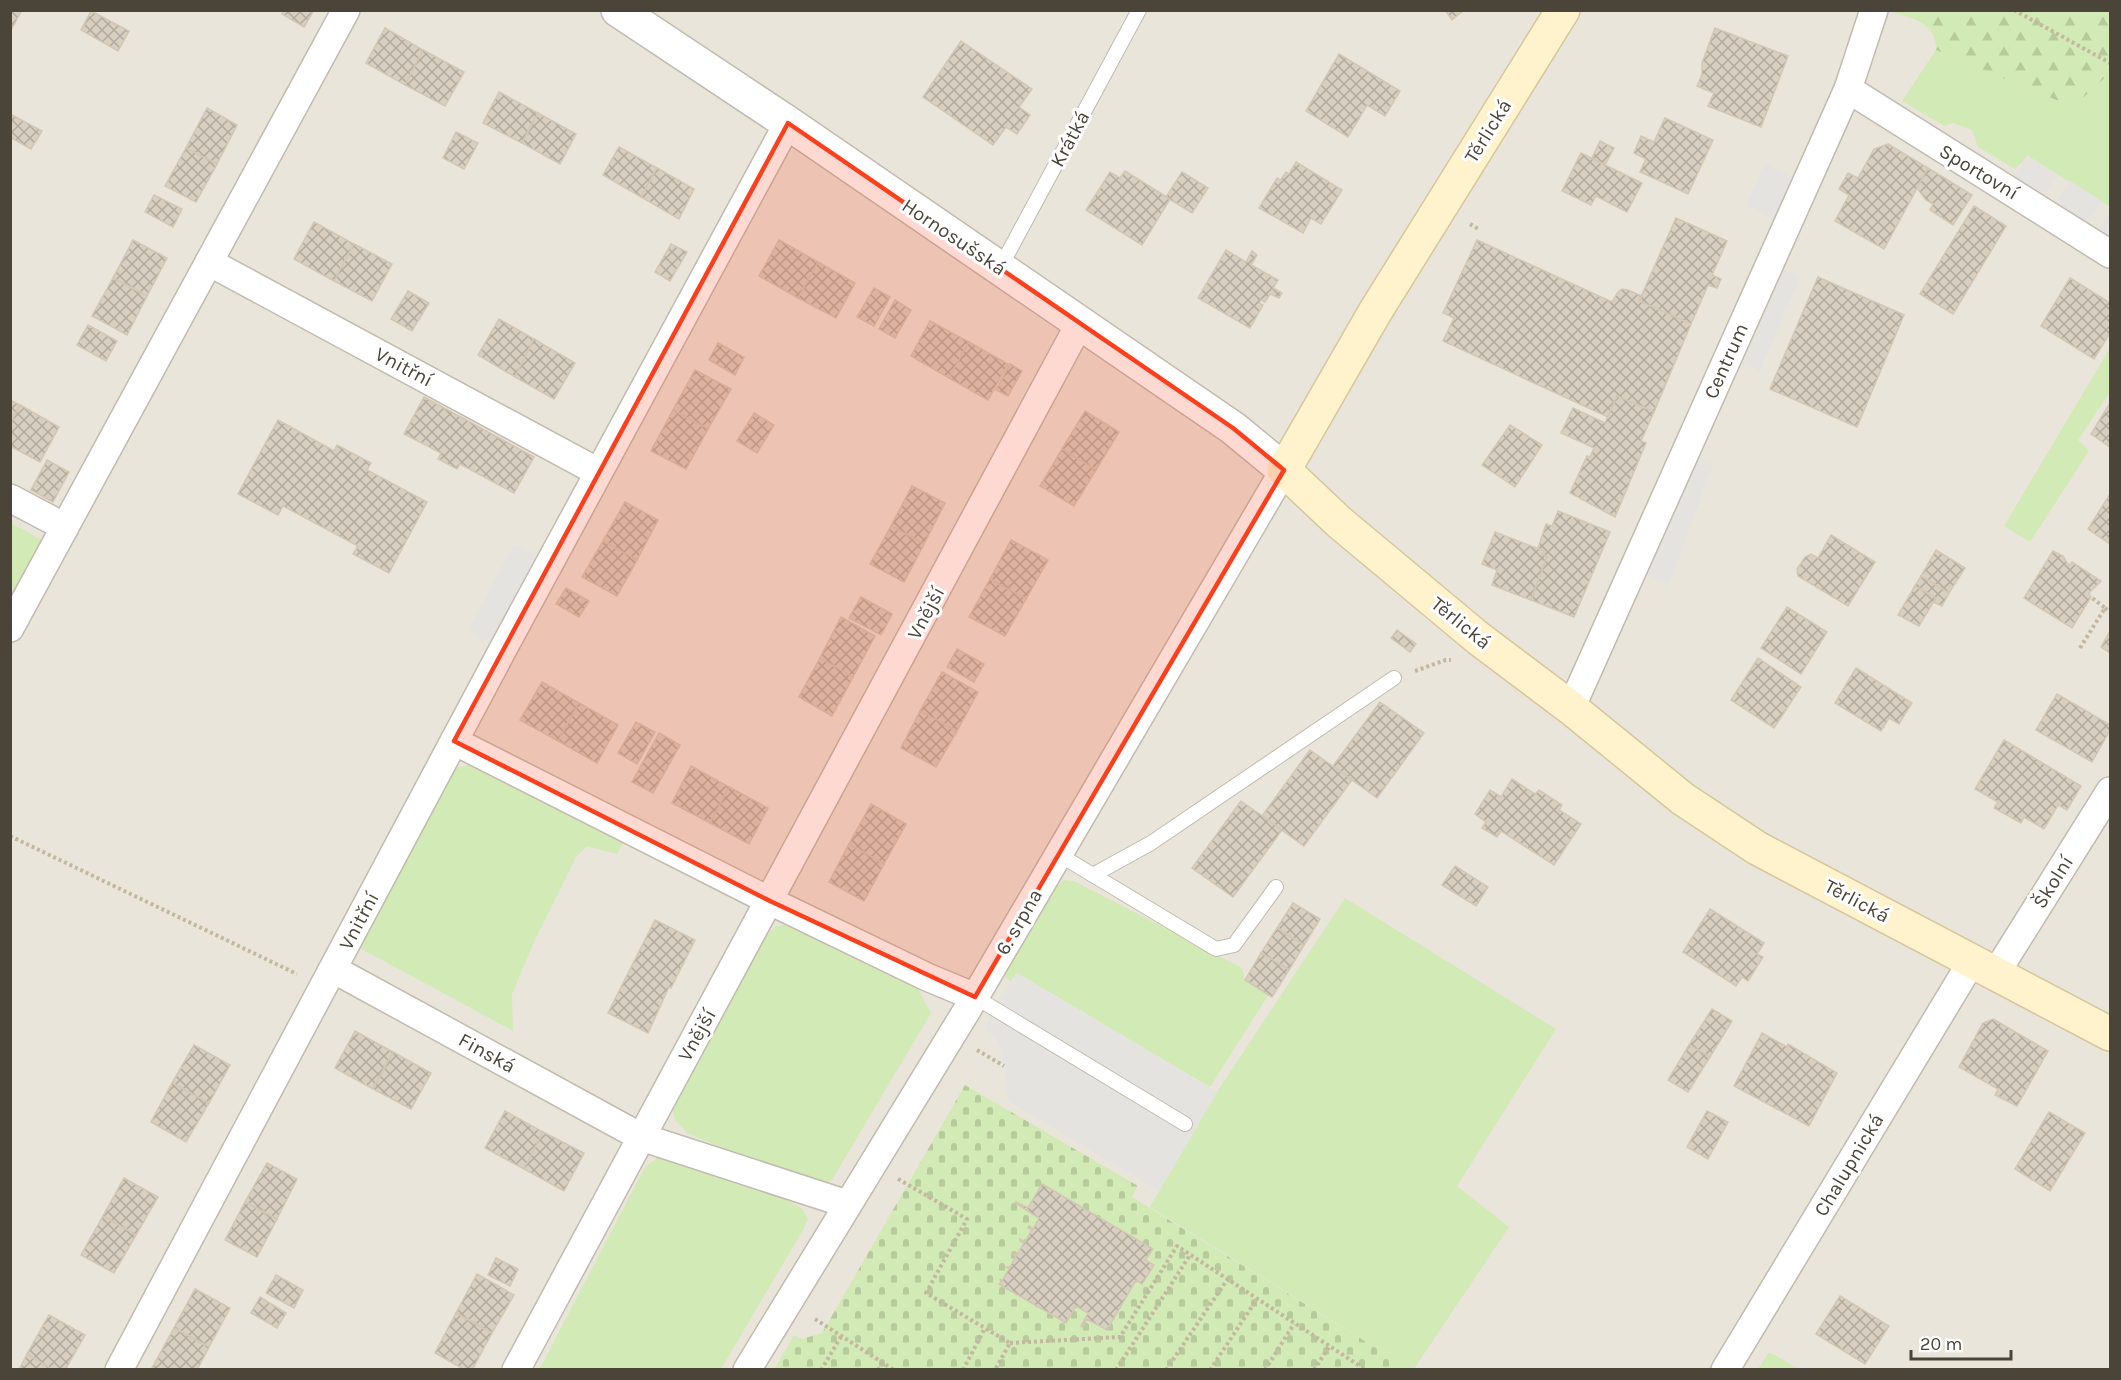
<svg xmlns="http://www.w3.org/2000/svg" width="2121" height="1380" font-family="Karla,sans-serif">
<style>
.residential{fill:#eae5da}
.green{fill:#d2eab5}
.forest{fill:url(#forest-firs)}
.cemetery{fill:url(#cemetery-stones)}
.parking{fill:#e5e3e0}
.building{fill:url(#building-cross-hatch);stroke:#d3c7b4;stroke-width:1.5}
.lines{fill:none;stroke-linecap:round;stroke-linejoin:round}
.service-casing{stroke:#c2bbae;stroke-width:16}
.minor-casing{stroke:#c2bbae;stroke-width:30}
.tertiary-casing{stroke:#c2bbae;stroke-width:36}
.secondary-casing{stroke:#d6c79b;stroke-width:36}
.path{stroke:#c4b79f;stroke-width:4;stroke-dasharray:3 3;stroke-linecap:butt}
.service{stroke:#fff;stroke-width:14}
.minor{stroke:#fff;stroke-width:27}
.tertiary{stroke:#fff;stroke-width:33}
.secondary{stroke:#fff3cd;stroke-width:33}
.marked{fill:#fc3f1d;fill-opacity:0.2;stroke:#fc3f1d;stroke-width:4.5;stroke-linejoin:round}
.labels{text-anchor:middle;dominant-baseline:central;stroke-width:6;stroke-linejoin:round;paint-order:stroke}
.street-label{font-size:20px;fill:#4b4439;stroke:#fff}
</style>
<defs>
<pattern id="forest-firs" width="22" height="20" patternUnits="userSpaceOnUse" patternTransform="scale(1.5)"><rect width="22" height="20" fill="#d2eab5"/><path d="M5 1l3.5 6h-7zM16 11l3.5 6h-7z" fill="#b6ca9c"/></pattern>
<pattern id="cemetery-stones" width="16" height="16" patternUnits="userSpaceOnUse" patternTransform="scale(1.5)"><rect width="16" height="16" fill="#d2eab5"/><path d="M2 7V4a2 2 0 0 1 4 0v3zM10 15v-3a2 2 0 0 1 4 0v3z" fill="#b6ca9c"/></pattern>
<pattern id="building-cross-hatch" width="8" height="8" patternUnits="userSpaceOnUse" patternTransform="scale(1.5)"><rect width="8" height="8" fill="#d8cfc1"/><path d="M0 0l8 8M0 8l8-8" fill="none" stroke="#b1aa9e"/></pattern>
</defs>
<rect width="100%" height="100%" fill="#f6f3ec"/>
<!-- residential -->
<rect class="residential" x="11" y="11" width="2099" height="1358"/>
<!-- green -->
<g class="green">
<path d="M 1936,50 L 2073,107 L 2110,73 L 2110,207 L 2028,156 L 2015,169 L 1978,147 L 1972,130 L 1953,123 L 1944,126 L 1902,101 Z"/>
<path d="M 2110,348 L 2110,392 L 2078,440 L 2089,451 L 2030,542 L 2004,526 Z"/>
<path d="M 11,523 L 42,540 L 11,597 Z"/>
<path d="M 469,765 L 500,773 L 625,840 L 617,854 L 587,846 L 576,857 L 534,942 L 512,994 L 513,1031 L 360,948 L 450,769 Z"/>
<path d="M 1064,880 L 1074,881 L 1242,968 L 1245,980 L 1269,994 L 1210,1087 L 1017,973 L 1011,982 L 1004,976 L 1058,885 Z"/>
<path d="M 1345,898 L 1556,1029 L 1457,1186 L 1509,1227 L 1414,1369 L 1410,1369 L 1150,1207 L 1217,1092 Z"/>
<path d="M 791,924 L 809,931 L 918,989 L 931,1013 L 832,1180 L 824,1184 L 805,1183 L 687,1133 L 675,1120 L 673,1110 L 766,936 L 776,926 Z"/>
<path d="M 661,1155 L 716,1166 L 802,1208 L 808,1219 L 803,1230 L 721,1369 L 539,1370 L 645,1167 Z"/>
<path d="M 1769,1352 L 1799,1369 L 1758,1369 Z"/>
</g>
<!-- forest -->
<path class="forest" d="M 1894,11 L 2110,11 L 2110,73 L 2073,107 L 1936,50 C 1937,25 1916,19 1895,13 Z"/>
<!-- cemetery -->
<path class="cemetery" d="M 965,1085 L 1138,1186 L 1132,1197 L 1410,1369 L 774,1370 L 794,1335 L 802,1339 L 822,1333 Z"/>
<!-- parking -->
<g class="parking">
<path d="M 2027,155 L 2058,175 L 2045,196 L 2056,202 L 2070,181 L 2102,201 L 2088,223 L 2098,230 L 2110,212 L 2110,254 L 2007,188 Z"/>
<path d="M 1765,163 L 1806,183 L 1786,227 L 1746,205 Z"/>
<path d="M 1770,263 L 1800,277 L 1760,371 L 1728,357 Z"/>
<path d="M 1685,454 L 1713,465 L 1669,584 L 1633,569 Z"/>
<path d="M 514,544 L 550,562 L 502,651 L 468,630 Z"/>
<path d="M 1016,973 L 1217,1092 L 1159,1191 L 1008,1101 L 1002,1053 L 996,1038 L 984,1028 Z"/>
</g>
<!-- building -->
<g class="building">
<path d="M 10,10 L 22,10 L 10,32 Z"/>
<path d="M 284,10 L 314,10 L 304,27 L 282,14 Z"/>
<path d="M 1445,10 L 1464,10 L 1452,20 Z"/>
<path d="M 91,11 L 129,31 L 118,51 L 81,30 Z"/>
<path d="M 385,28 L 423,50 L 405,85 L 366,63 Z"/>
<path d="M 1715,28 L 1788,56 L 1761,127 L 1708,106 L 1714,93 L 1697,86 L 1702,74 L 1702,63 Z"/>
<path d="M 961,41 L 1032,89 L 1019,107 L 1030,115 L 1017,134 L 1006,127 L 993,145 L 923,97 Z"/>
<path d="M 423,50 L 464,72 L 445,106 L 405,85 Z"/>
<path d="M 1339,54 L 1400,91 L 1385,116 L 1367,105 L 1348,137 L 1306,111 Z"/>
<path d="M 499,92 L 538,113 L 522,143 L 483,123 Z"/>
<path d="M 207,108 L 237,125 L 217,164 L 186,148 Z"/>
<path d="M 538,113 L 576,134 L 560,164 L 522,143 Z"/>
<path d="M 10,114 L 42,131 L 31,149 L 10,137 Z"/>
<path d="M 1665,118 L 1713,140 L 1688,194 L 1640,172 L 1646,159 L 1634,153 L 1641,136 L 1654,142 Z"/>
<path d="M 456,132 L 478,143 L 464,169 L 443,158 Z"/>
<path d="M 1600,141 L 1614,148 L 1605,165 L 1592,158 Z"/>
<path d="M 1888,144 L 1928,168 L 1884,249 L 1835,221 L 1849,195 L 1839,189 L 1848,173 L 1858,178 L 1874,149 Z"/>
<path d="M 619,147 L 657,168 L 641,197 L 603,175 Z"/>
<path d="M 186,148 L 217,164 L 196,202 L 165,186 Z"/>
<path d="M 1581,153 L 1642,183 L 1627,212 L 1596,196 L 1591,205 L 1562,191 Z"/>
<path d="M 1296,162 L 1342,190 L 1321,224 L 1311,218 L 1303,233 L 1259,208 L 1277,178 L 1281,180 L 1286,172 L 1289,174 Z"/>
<path d="M 657,168 L 694,189 L 679,219 L 641,197 Z"/>
<path d="M 1928,168 L 1972,195 L 1953,225 L 1930,210 L 1933,204 L 1926,200 L 1917,188 Z"/>
<path d="M 1125,171 L 1170,199 L 1142,245 L 1086,210 L 1110,172 L 1120,178 Z"/>
<path d="M 1182,172 L 1208,188 L 1192,213 L 1166,197 Z"/>
<path d="M 154,195 L 182,209 L 173,227 L 145,212 Z"/>
<path d="M 1974,206 L 2006,226 L 1953,314 L 1920,294 Z"/>
<path d="M 1676,218 L 1727,241 L 1712,275 L 1721,279 L 1717,288 L 1708,285 L 1691,324 L 1639,301 Z"/>
<path d="M 314,222 L 354,244 L 334,281 L 294,259 Z"/>
<path d="M 133,240 L 167,258 L 147,296 L 113,278 Z"/>
<path d="M 779,240 L 818,262 L 798,298 L 759,276 Z"/>
<path d="M 1477,240 L 1612,302 L 1618,292 L 1622,289 L 1628,290 L 1642,296 L 1639,301 L 1691,324 L 1654,412 L 1617,396 L 1608,417 L 1443,341 L 1454,318 L 1443,313 Z"/>
<path d="M 354,244 L 392,264 L 372,301 L 334,281 Z"/>
<path d="M 671,244 L 687,252 L 670,281 L 655,272 Z"/>
<path d="M 1226,250 L 1246,262 L 1252,251 L 1257,255 L 1251,265 L 1278,280 L 1273,288 L 1282,293 L 1279,298 L 1270,294 L 1265,302 L 1261,300 L 1259,303 L 1263,305 L 1250,328 L 1198,298 Z"/>
<path d="M 818,262 L 855,283 L 836,318 L 798,298 Z"/>
<path d="M 1818,277 L 1904,315 L 1857,427 L 1770,389 Z"/>
<path d="M 113,278 L 147,296 L 127,335 L 92,316 Z"/>
<path d="M 2070,278 L 2110,303 L 2110,333 L 2094,359 L 2041,326 Z"/>
<path d="M 874,288 L 890,297 L 874,326 L 857,317 Z"/>
<path d="M 408,291 L 429,303 L 412,331 L 391,319 Z"/>
<path d="M 895,300 L 911,310 L 895,338 L 879,329 Z"/>
<path d="M 499,319 L 534,339 L 515,377 L 478,355 Z"/>
<path d="M 930,321 L 969,342 L 949,378 L 911,356 Z"/>
<path d="M 88,325 L 117,341 L 106,361 L 77,345 Z"/>
<path d="M 534,339 L 575,363 L 554,399 L 515,377 Z"/>
<path d="M 969,342 L 1008,364 L 988,400 L 949,378 Z"/>
<path d="M 718,343 L 744,357 L 735,375 L 709,360 Z"/>
<path d="M 1010,364 L 1022,371 L 1008,396 L 996,390 Z"/>
<path d="M 695,370 L 731,389 L 708,429 L 673,410 Z"/>
<path d="M 1617,396 L 1654,412 L 1641,441 L 1646,443 L 1615,517 L 1570,493 L 1587,456 L 1590,457 L 1594,448 L 1561,433 L 1573,408 L 1605,423 Z"/>
<path d="M 424,397 L 534,457 L 514,493 L 460,464 L 457,469 L 438,459 L 441,453 L 404,434 Z"/>
<path d="M 10,400 L 20,405 L 10,424 Z"/>
<path d="M 2110,403 L 2110,447 L 2091,434 Z"/>
<path d="M 20,405 L 59,427 L 40,462 L 10,446 L 10,424 Z"/>
<path d="M 673,410 L 708,429 L 686,469 L 651,451 Z"/>
<path d="M 1085,411 L 1119,432 L 1096,470 L 1062,449 Z"/>
<path d="M 754,413 L 774,425 L 757,453 L 737,441 Z"/>
<path d="M 278,420 L 334,451 L 337,445 L 371,463 L 367,470 L 427,502 L 389,573 L 353,554 L 358,546 L 283,506 L 278,515 L 238,494 Z"/>
<path d="M 1510,425 L 1542,445 L 1515,487 L 1482,465 Z"/>
<path d="M 1062,449 L 1096,470 L 1074,506 L 1040,486 Z"/>
<path d="M 47,460 L 69,472 L 53,502 L 31,490 Z"/>
<path d="M 912,486 L 945,503 L 924,544 L 891,526 Z"/>
<path d="M 2110,494 L 2110,544 L 2088,529 Z"/>
<path d="M 625,502 L 658,520 L 637,560 L 603,541 Z"/>
<path d="M 1558,511 L 1610,532 L 1574,617 L 1531,600 L 1547,556 L 1543,555 L 1544,551 L 1538,548 L 1546,524 L 1552,526 Z"/>
<path d="M 891,526 L 924,544 L 904,582 L 870,564 Z"/>
<path d="M 1495,532 L 1544,551 L 1543,555 L 1547,556 L 1531,600 L 1492,585 L 1497,570 L 1482,564 Z"/>
<path d="M 1831,535 L 1875,562 L 1848,606 L 1798,576 L 1797,569 L 1805,557 L 1811,554 L 1818,558 Z"/>
<path d="M 1011,540 L 1048,560 L 1026,599 L 990,579 Z"/>
<path d="M 603,541 L 637,560 L 617,596 L 582,577 Z"/>
<path d="M 1936,550 L 1965,568 L 1949,593 L 1921,576 Z"/>
<path d="M 2053,551 L 2063,556 L 2069,566 L 2072,562 L 2101,581 L 2089,593 L 2091,597 L 2072,628 L 2024,598 Z"/>
<path d="M 1921,576 L 1949,593 L 1942,606 L 1933,602 L 1936,598 L 1915,586 L 1913,589 Z"/>
<path d="M 990,579 L 1026,599 L 1005,636 L 969,617 Z"/>
<path d="M 1915,586 L 1936,598 L 1919,626 L 1898,615 Z"/>
<path d="M 566,588 L 589,601 L 579,617 L 556,604 Z"/>
<path d="M 861,597 L 892,614 L 881,635 L 849,618 Z"/>
<path d="M 1787,607 L 1827,632 L 1801,674 L 1761,648 Z"/>
<path d="M 841,617 L 875,636 L 853,677 L 820,658 Z"/>
<path d="M 1397,630 L 1416,644 L 1410,652 L 1391,638 Z"/>
<path d="M 2110,631 L 2110,653 L 2101,647 Z"/>
<path d="M 957,649 L 984,664 L 974,682 L 947,667 Z"/>
<path d="M 820,658 L 853,677 L 832,716 L 799,697 Z"/>
<path d="M 1758,658 L 1801,687 L 1774,728 L 1731,700 Z"/>
<path d="M 1856,668 L 1912,703 L 1899,724 L 1889,718 L 1881,731 L 1835,703 Z"/>
<path d="M 942,672 L 978,692 L 957,731 L 920,711 Z"/>
<path d="M 542,682 L 579,703 L 558,741 L 520,720 Z"/>
<path d="M 2057,694 L 2110,725 L 2110,730 L 2092,762 L 2036,730 Z"/>
<path d="M 1380,702 L 1424,733 L 1377,798 L 1333,766 Z"/>
<path d="M 579,703 L 618,725 L 597,763 L 558,741 Z"/>
<path d="M 920,711 L 957,731 L 936,767 L 901,748 Z"/>
<path d="M 636,722 L 655,732 L 637,764 L 618,753 Z"/>
<path d="M 659,733 L 680,745 L 653,793 L 632,782 Z"/>
<path d="M 2004,740 L 2081,786 L 2067,810 L 2058,805 L 2044,829 L 2024,817 L 2021,823 L 1994,808 L 1998,802 L 1975,789 Z"/>
<path d="M 1310,750 L 1352,780 L 1304,846 L 1262,816 Z"/>
<path d="M 691,766 L 729,787 L 710,823 L 672,803 Z"/>
<path d="M 1512,779 L 1535,794 L 1539,790 L 1562,805 L 1559,810 L 1581,824 L 1554,865 L 1501,831 L 1497,837 L 1482,828 L 1486,822 L 1475,814 L 1490,790 L 1501,797 Z"/>
<path d="M 729,787 L 768,808 L 749,844 L 710,823 Z"/>
<path d="M 1241,801 L 1282,830 L 1233,897 L 1192,868 Z"/>
<path d="M 871,804 L 906,824 L 884,864 L 849,844 Z"/>
<path d="M 849,844 L 884,864 L 864,901 L 829,882 Z"/>
<path d="M 1455,866 L 1488,887 L 1476,906 L 1442,885 Z"/>
<path d="M 1293,903 L 1320,919 L 1304,945 L 1277,928 Z"/>
<path d="M 1710,909 L 1764,943 L 1757,954 L 1763,957 L 1748,981 L 1742,977 L 1736,986 L 1683,952 Z"/>
<path d="M 655,920 L 695,940 L 671,988 L 669,987 L 648,1033 L 608,1013 Z"/>
<path d="M 1277,928 L 1304,945 L 1289,970 L 1261,953 Z"/>
<path d="M 1261,953 L 1289,970 L 1272,997 L 1245,980 Z"/>
<path d="M 1712,1009 L 1732,1021 L 1710,1057 L 1689,1045 Z"/>
<path d="M 1993,1019 L 2048,1051 L 2017,1106 L 1995,1095 L 1998,1089 L 1959,1067 L 1983,1023 Z"/>
<path d="M 355,1031 L 393,1052 L 373,1089 L 335,1068 Z"/>
<path d="M 1762,1033 L 1787,1047 L 1788,1044 L 1837,1073 L 1809,1126 L 1734,1086 Z"/>
<path d="M 194,1045 L 230,1065 L 209,1103 L 172,1083 Z"/>
<path d="M 1689,1045 L 1710,1057 L 1688,1092 L 1668,1080 Z"/>
<path d="M 393,1052 L 431,1073 L 411,1109 L 373,1089 Z"/>
<path d="M 172,1083 L 209,1103 L 186,1142 L 151,1122 Z"/>
<path d="M 505,1111 L 543,1132 L 524,1169 L 485,1148 Z"/>
<path d="M 1707,1111 L 1728,1122 L 1708,1159 L 1687,1147 Z"/>
<path d="M 2049,1112 L 2085,1133 L 2050,1191 L 2015,1169 Z"/>
<path d="M 543,1132 L 584,1153 L 564,1191 L 524,1169 Z"/>
<path d="M 267,1163 L 297,1179 L 277,1219 L 245,1202 Z"/>
<path d="M 124,1178 L 158,1197 L 136,1235 L 103,1216 Z"/>
<path d="M 1042,1184 L 1153,1249 L 1145,1260 L 1154,1265 L 1142,1284 L 1136,1280 L 1107,1330 L 1087,1319 L 1082,1327 L 1081,1326 L 1088,1313 L 1076,1306 L 1066,1323 L 999,1284 L 1001,1282 L 1000,1279 L 1002,1281 L 1009,1269 L 1006,1267 L 1010,1267 L 1016,1256 L 1012,1254 L 1013,1252 L 1017,1255 L 1024,1243 L 1020,1241 L 1020,1239 L 1025,1242 L 1032,1230 L 1028,1228 L 1029,1226 L 1033,1229 L 1039,1218 L 1015,1203 L 1016,1202 L 1028,1208 Z"/>
<path d="M 245,1202 L 277,1219 L 257,1257 L 225,1240 Z"/>
<path d="M 103,1216 L 136,1235 L 114,1273 L 81,1255 Z"/>
<path d="M 496,1258 L 518,1269 L 510,1286 L 488,1275 Z"/>
<path d="M 477,1274 L 514,1295 L 492,1333 L 456,1313 Z"/>
<path d="M 276,1275 L 303,1290 L 294,1308 L 266,1293 Z"/>
<path d="M 195,1289 L 230,1308 L 209,1347 L 174,1328 Z"/>
<path d="M 1840,1296 L 1889,1326 L 1865,1364 L 1816,1334 Z"/>
<path d="M 260,1297 L 286,1313 L 277,1328 L 251,1313 Z"/>
<path d="M 456,1313 L 492,1333 L 472,1370 L 465,1370 L 435,1353 Z"/>
<path d="M 49,1315 L 85,1335 L 65,1370 L 53,1370 L 27,1354 Z"/>
<path d="M 174,1328 L 209,1347 L 197,1370 L 155,1370 L 152,1368 Z"/>
<path d="M 27,1354 L 53,1370 L 19,1370 Z"/>
</g>
<g class="lines">
<!-- service casing -->
<g class="service-casing">
<g id="service">
<path d="M 1000,268 L 1139,10"/>
<path d="M 1058,854 L 1216,949 L 1234,945 L 1276,887"/>
<path d="M 1093,875 L 1151,843 L 1394,678"/>
<path d="M 975,997 L 1185,1124"/>
</g>
</g>
<!-- minor casing -->
<g class="minor-casing">
<g id="minor">
<path d="M 1848,89 L 2110,254"/>
<path d="M 209,262 L 598,472"/>
<path d="M 10,498 L 65,527"/>
<path d="M 10,628 L 346,10"/>
<path d="M 1571,708 L 1848,89 L 1874,10"/>
<path d="M 454,741 L 770,901 L 927,977 L 975,997"/>
<path d="M 333,969 L 641,1137 L 847,1204"/>
<path d="M 1996,973 L 2110,791"/>
<path d="M 119,1370 L 502,651 L 788,123"/>
<path d="M 516,1370 L 1080,323"/>
<path d="M 747,1370 L 975,997 L 1284,470"/>
<path d="M 1725,1370 L 1972,961"/>
</g>
</g>
<!-- tertiary casing -->
<g class="tertiary-casing">
<path id="tertiary" d="M 618,10 L 788,123 L 1233,428 L 1284,470"/>
</g>
<!-- secondary casing -->
<g class="secondary-casing">
<path id="secondary" d="M 1563,10 L 1375,312 L 1284,470 L 1339,522 L 1478,638 L 1571,708 L 1683,799 L 1757,848 L 2110,1034"/>
</g>
<!-- path -->
<g class="path">
<path d="M 2014,10 L 2110,63"/>
<path d="M 1470,224 L 1480,230"/>
<path d="M 2105,608 L 2110,612"/>
<path d="M 2080,648 L 2105,608 L 2091,597"/>
<path d="M 1415,671 L 1446,660 L 1451,660"/>
<path d="M 10,836 L 297,974"/>
<path d="M 977,1050 L 1004,1066"/>
<path d="M 898,1179 L 967,1219 L 926,1293 L 1010,1343 L 995,1370"/>
<path d="M 815,1319 L 894,1370"/>
<path d="M 1010,1343 L 1120,1337 L 1177,1246 L 1366,1370"/>
<path d="M 821,1370 L 842,1335"/>
<path d="M 878,1370 L 883,1362"/>
<path d="M 963,1370 L 985,1328"/>
<path d="M 1116,1370 L 1190,1255"/>
<path d="M 1166,1370 L 1227,1280"/>
<path d="M 1210,1370 L 1257,1299"/>
<path d="M 1265,1370 L 1294,1324"/>
<path d="M 1314,1370 L 1329,1347"/>
</g>
<!-- service -->
<use href="#service" class="service"/>
<!-- minor -->
<use href="#minor" class="minor"/>
<!-- tertiary -->
<use href="#tertiary" class="tertiary"/>
<!-- secondary -->
<use href="#secondary" class="secondary"/>
</g>
<!-- marked area -->
<path class="marked" d="M 788,123 L 1233,428 L 1284,470 L 975,997 L 770,901 L 454,741 Z"/>
<g class="labels">
<!-- street labels -->
<g class="street-label">
<text transform="translate(1488 131) rotate(-58)">Těrlická</text>
<text transform="translate(1070 139) rotate(-62)">Krátká</text>
<text transform="translate(1979 172) rotate(31)">Sportovní</text>
<text transform="translate(954 237) rotate(34)">Hornosušská</text>
<text transform="translate(1726 361) rotate(-66)">Centrum</text>
<text transform="translate(404 367) rotate(28)">Vnitřní</text>
<text transform="translate(926 613) rotate(-62)">Vnější</text>
<text transform="translate(1461 623) rotate(39)">Těrlická</text>
<text transform="translate(2053 882) rotate(-58)">Školní</text>
<text transform="translate(1857 901) rotate(28)">Těrlická</text>
<text transform="translate(359 921) rotate(-62)">Vnitřní</text>
<text transform="translate(1019 922) rotate(-60)">6. srpna</text>
<text transform="translate(697 1035) rotate(-61)">Vnější</text>
<text transform="translate(487 1053) rotate(29)">Finská</text>
<text transform="translate(1849 1165) rotate(-59)">Chalupnická</text>
</g>
</g>
<!-- border -->
<rect width="2121" height="1380" fill="none" stroke="#4b4439" stroke-width="24"/>
<!-- scale -->
<path d="M1911 1350v9h100v-9" fill="none" stroke="#4b4439" stroke-width="3"/>
<text x="1920" y="1350" font-size="18" fill="#4b4439" stroke="#ffffff" stroke-width="4.5" paint-order="stroke">20 m</text>
</svg>
